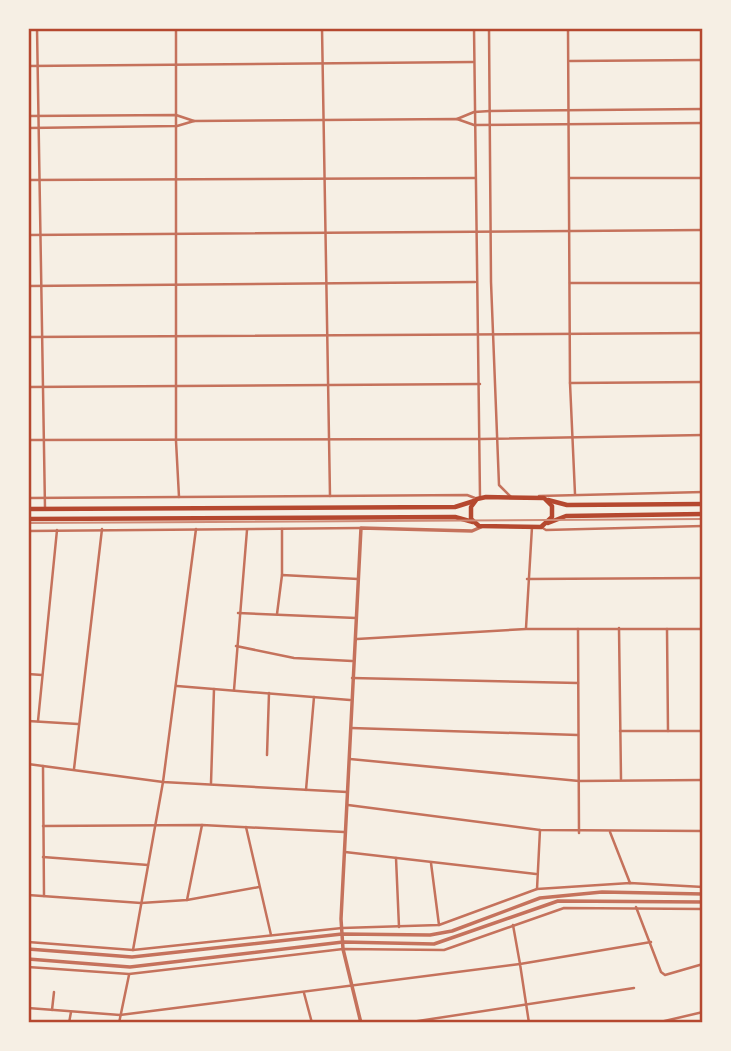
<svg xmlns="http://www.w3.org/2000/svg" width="731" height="1051" font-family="'PT Sans Narrow',sans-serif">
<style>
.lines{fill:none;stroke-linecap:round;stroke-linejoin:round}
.minor{stroke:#c5725c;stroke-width:2.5}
.tertiary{stroke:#c5725c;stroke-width:3.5}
.trunk{stroke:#b5482f;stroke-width:4.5}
.rail{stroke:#cf8b77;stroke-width:2}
.neatline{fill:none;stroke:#b5482f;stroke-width:2.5}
</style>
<rect width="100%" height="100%" fill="#f6efe4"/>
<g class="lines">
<!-- minor -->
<g class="minor">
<path d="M 37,28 L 45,508"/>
<path d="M 176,28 L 176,441 L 179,497"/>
<path d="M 322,28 L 330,496"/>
<path d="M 474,28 L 480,497"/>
<path d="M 489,28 L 491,282 L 499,485 L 511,497"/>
<path d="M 568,28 L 570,383 L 575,494"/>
<path d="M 570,61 L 703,60"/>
<path d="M 28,66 L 473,62"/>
<path d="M 28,116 L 176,115 L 194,121"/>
<path d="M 457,119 L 474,112 L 490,111 L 703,109"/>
<path d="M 28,128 L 177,126 L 194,121 L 457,119 L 474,125 L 703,123"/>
<path d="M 570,178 L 703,178"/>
<path d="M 28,180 L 475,178"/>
<path d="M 28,235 L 703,230"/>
<path d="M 570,283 L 703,283"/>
<path d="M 28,286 L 475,282"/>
<path d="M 28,337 L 703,333"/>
<path d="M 570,383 L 703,382"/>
<path d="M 28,387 L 480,384"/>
<path d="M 28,440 L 481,439 L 703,435"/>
<path d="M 539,496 L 703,492"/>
<path d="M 28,498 L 467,495 L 475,498"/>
<path d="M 541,527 L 546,530 L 703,526"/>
<path d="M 282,529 L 282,575"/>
<path d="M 28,531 L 361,528"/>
<path d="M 527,579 L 703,578"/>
<path d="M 238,613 L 356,618"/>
<path d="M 277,614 L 282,575 L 358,579"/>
<path d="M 526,628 L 532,527"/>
<path d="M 619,628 L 621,779"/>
<path d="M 578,629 L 579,833"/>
<path d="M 667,629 L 668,731"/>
<path d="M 357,639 L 526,629 L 703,629"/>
<path d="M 236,646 L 294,658 L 352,661"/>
<path d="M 28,674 L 42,675"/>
<path d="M 352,678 L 578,683"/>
<path d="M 177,686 L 350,700"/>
<path d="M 234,690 L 247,530"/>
<path d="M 28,721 L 78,724"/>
<path d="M 38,721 L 57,530"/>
<path d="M 351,728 L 578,735"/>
<path d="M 620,731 L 703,731"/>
<path d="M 267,755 L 269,693"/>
<path d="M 350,759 L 579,781 L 703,780"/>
<path d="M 28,764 L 163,782 L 347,792"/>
<path d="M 43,766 L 44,896"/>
<path d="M 74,769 L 102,529"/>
<path d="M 211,783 L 214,689"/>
<path d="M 306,790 L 314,697"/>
<path d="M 348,805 L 540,830 L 703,831"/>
<path d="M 43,826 L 202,825 L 344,832"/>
<path d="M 246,827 L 271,935"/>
<path d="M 610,832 L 630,883"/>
<path d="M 345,852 L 536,874"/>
<path d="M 43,857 L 148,865"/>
<path d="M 396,858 L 399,927"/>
<path d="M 431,863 L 439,925"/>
<path d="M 537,889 L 540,830"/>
<path d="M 28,895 L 141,903 L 187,900 L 259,887"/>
<path d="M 187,900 L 202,825"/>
<path d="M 636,907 L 661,972 L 665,975 L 703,964"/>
<path d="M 28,942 L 133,950 L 342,928 L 439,925 L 537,889 L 630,883 L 703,887"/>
<path d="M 133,950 L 163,782 L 196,529"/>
<path d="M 28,967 L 129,974 L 343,949 L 444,950 L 564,908 L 703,909"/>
<path d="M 304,993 L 312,1023"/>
<path d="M 28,1008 L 120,1015 L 520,964 L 513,925"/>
<path d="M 52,1010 L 54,992"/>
<path d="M 69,1023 L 71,1012"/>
<path d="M 119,1023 L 129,975"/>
<path d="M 405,1023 L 634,988"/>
<path d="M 529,1023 L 520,964 L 651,942"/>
<path d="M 656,1023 L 703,1012"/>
</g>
<!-- tertiary -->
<g class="tertiary">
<path d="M 28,949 L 132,957 L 342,934 L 430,935 L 452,931 L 540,898 L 602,892 L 703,894"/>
<path d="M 28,959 L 130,967 L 343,942 L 434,944 L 558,901 L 703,902"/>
<path d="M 361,1023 L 343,949 L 341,919 L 361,528 L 472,531 L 481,527"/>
</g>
<!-- trunk -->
<g class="trunk">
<path d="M 486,497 L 544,498 L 552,506 L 552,517 L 541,527 L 479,526 L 471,519 L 471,507 L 477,499 Z"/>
<path d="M 548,500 L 567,505 L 703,504"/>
<path d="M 28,509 L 455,507 L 474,501"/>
<path d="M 28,519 L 455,517 L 473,522"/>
<path d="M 548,523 L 566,516 L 703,514"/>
</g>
<!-- rail -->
<path class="rail" d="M 28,523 L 703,519"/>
</g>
<!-- border -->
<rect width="731" height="1051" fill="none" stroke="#f6efe4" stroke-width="60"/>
<rect x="30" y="30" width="671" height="991" class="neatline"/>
</svg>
